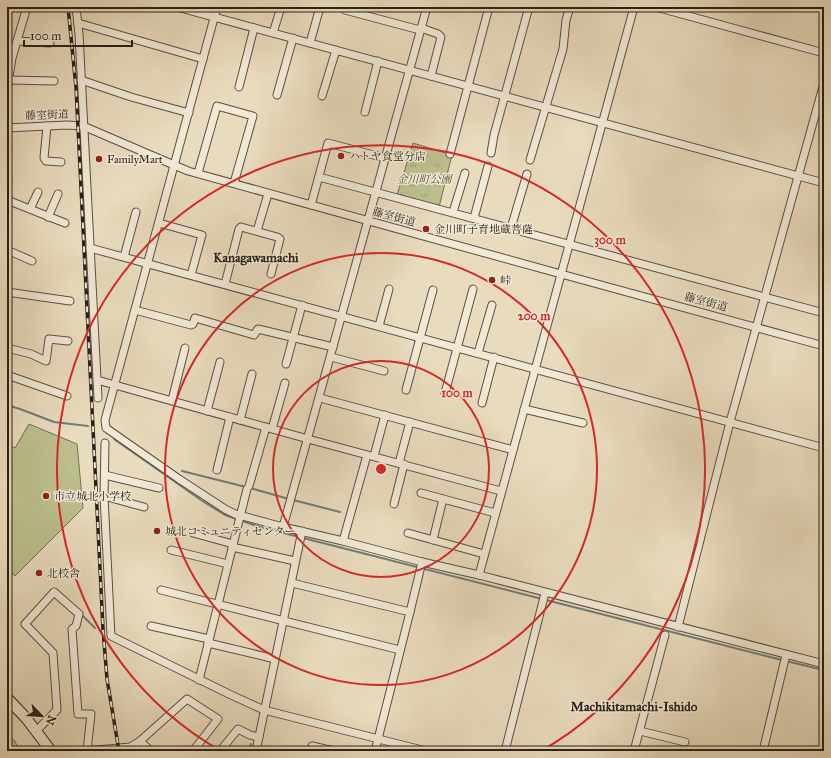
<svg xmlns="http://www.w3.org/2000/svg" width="831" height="758" font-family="'IM FELL Great Primer','Noto Serif JP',serif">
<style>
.grass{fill:url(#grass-tufts);stroke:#727052}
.cemetery{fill:url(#cemetery-stones);stroke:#727052}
.garden{fill:#bcbe8d;stroke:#727052}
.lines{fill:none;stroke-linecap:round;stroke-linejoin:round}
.stream{stroke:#6e7c7a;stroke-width:2}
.street-casing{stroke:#595040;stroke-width:9}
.secondary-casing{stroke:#292116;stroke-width:12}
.street{stroke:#f1e8d5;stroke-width:7}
.secondary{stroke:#f1e8d5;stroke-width:10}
.rail-casing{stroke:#292116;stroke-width:3.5}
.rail{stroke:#f1e8d5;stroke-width:2;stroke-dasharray:6;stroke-linecap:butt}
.ring{fill:none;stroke:#d62828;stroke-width:2}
.poi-dot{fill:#8f2418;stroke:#f1e8d5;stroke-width:1.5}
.labels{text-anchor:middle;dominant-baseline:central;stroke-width:3;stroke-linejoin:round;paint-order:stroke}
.street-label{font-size:11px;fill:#292116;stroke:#f1e8d5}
.poi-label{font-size:11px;fill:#292116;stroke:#f1e8d5;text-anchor:start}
.park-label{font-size:11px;font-style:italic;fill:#55503a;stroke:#f1e8d5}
.quarter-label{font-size:13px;font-weight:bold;fill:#292116;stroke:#f1e8d5}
.centre{fill:#d62828;stroke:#f1e8d5;stroke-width:2}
.ring-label{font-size:12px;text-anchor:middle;font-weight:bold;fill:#d62828;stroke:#f1e8d5;stroke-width:3;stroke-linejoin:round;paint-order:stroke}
</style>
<defs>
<pattern id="grass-tufts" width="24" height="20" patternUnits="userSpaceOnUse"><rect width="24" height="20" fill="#bcbe8d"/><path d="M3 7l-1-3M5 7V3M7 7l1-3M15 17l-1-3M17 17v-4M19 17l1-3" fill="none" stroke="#a2a379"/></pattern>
<pattern id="cemetery-stones" width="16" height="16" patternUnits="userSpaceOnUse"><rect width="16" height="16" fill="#bcbe8d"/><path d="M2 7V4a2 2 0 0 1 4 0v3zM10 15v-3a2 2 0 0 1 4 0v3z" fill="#a2a379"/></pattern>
</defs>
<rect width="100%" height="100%" fill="#e9dbbe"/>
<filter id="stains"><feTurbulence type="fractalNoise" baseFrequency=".005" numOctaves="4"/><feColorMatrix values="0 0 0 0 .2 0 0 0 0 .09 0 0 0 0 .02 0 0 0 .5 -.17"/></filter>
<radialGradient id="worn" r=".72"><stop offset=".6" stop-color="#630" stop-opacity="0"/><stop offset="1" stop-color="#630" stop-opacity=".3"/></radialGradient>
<!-- grass -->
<path class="grass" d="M 413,143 L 452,155 L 439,207 L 397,195 Z"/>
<!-- cemetery -->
<path class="cemetery" d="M 7,735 L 15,741 L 19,751 L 7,751 Z"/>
<!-- garden -->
<path class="garden" d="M 29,424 L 77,444 L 83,508 L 15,576 L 7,567 L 7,445 L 15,448 Z"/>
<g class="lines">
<!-- stream -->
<g class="stream">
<path d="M 7,405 L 20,409 L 54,422 L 88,426"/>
<path d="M 114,439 L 201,500 L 225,515 L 260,527 L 542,599"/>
<path d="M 182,471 L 246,487"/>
<path d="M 250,488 L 289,499"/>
<path d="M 293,500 L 340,512"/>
<path d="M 546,600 L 782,660"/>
<path d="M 81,614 L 95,628"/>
<path d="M 786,661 L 824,670"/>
<path d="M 247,751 L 251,744"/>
</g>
<!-- street casing -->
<g class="street-casing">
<g id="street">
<path d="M 76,7 L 79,34 L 98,398"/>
<path d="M 177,7 L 824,183"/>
<path d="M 217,7 L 105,420 L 106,428 L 179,479 L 225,509 L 235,514 L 283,527 L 343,541 L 422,562 L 479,575 L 824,664"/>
<path d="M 656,7 L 824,53"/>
<path d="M 345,10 L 420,30"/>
<path d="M 78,23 L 203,59"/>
<path d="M 421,28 L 438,34 L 441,37 L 431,76"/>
<path d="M 273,33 L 281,7"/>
<path d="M 17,41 L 50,43"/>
<path d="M 310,43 L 320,7"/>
<path d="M 9,80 L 54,81"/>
<path d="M 81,80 L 131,97 L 189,113"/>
<path d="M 239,87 L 254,28"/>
<path d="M 7,90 L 12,58 L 27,7"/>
<path d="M 277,95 L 293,38"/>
<path d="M 322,96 L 336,50"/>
<path d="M 365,112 L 378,61"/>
<path d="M 47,126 L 44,158 L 46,161 L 61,162"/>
<path d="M 7,128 L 67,125 L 83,126 L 188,171 L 561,274 L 824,346"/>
<path d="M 491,153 L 494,135 L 529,7"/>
<path d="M 450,154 L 489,7"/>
<path d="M 530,160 L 563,49 L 566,20 L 570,7"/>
<path d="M 198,173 L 217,106 L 253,116 L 234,183"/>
<path d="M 319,177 L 824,313"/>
<path d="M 7,183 L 8,181"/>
<path d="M 7,200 L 65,223"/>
<path d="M 311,205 L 328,143 L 385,158"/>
<path d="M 30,209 L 38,192"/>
<path d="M 453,212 L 465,173"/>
<path d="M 48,217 L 58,194"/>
<path d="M 474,218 L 488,166"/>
<path d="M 159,223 L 202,235 L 191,275"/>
<path d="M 511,228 L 527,174"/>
<path d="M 257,231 L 268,194"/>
<path d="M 90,248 L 824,448"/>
<path d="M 7,250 L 32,261"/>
<path d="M 124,257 L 136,212"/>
<path d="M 225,284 L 239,229 L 241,227 L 277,237 L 280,239 L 271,274"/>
<path d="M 7,292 L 70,301"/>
<path d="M 135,310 L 191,325 L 193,324 L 195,318 L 254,335 L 258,329 L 333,347"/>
<path d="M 379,326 L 389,289"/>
<path d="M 7,348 L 31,354 L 46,361 L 49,339 L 68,341"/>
<path d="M 478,353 L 492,305"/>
<path d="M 331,357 L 384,371"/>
<path d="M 286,364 L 302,305"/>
<path d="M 7,375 L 67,396"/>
<path d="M 97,380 L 308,439 L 501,491"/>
<path d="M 406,390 L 433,290"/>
<path d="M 445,393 L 473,289"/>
<path d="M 320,398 L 513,450"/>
<path d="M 172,400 L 185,348"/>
<path d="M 482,403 L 494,357"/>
<path d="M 524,409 L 583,423"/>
<path d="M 207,411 L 220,362"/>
<path d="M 240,420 L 252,374"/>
<path d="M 272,429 L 285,383"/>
<path d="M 105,443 L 104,496 L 111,636 L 229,694 L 264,710 L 426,751"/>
<path d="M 374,456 L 385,415"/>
<path d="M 399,463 L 410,422"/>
<path d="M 217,470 L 230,417"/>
<path d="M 105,475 L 159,488"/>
<path d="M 249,486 L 266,427"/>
<path d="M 421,493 L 495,513"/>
<path d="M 104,496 L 144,507"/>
<path d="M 394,504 L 404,464"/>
<path d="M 283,527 L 427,7"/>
<path d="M 193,533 L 233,544"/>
<path d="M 408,533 L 484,554"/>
<path d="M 433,540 L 443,499"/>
<path d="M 343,541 L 367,455"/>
<path d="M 232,547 L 295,561"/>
<path d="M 171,550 L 228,564"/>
<path d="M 479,575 L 634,7"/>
<path d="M 292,583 L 410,612 L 375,751"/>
<path d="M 161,590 L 400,650"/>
<path d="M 410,612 L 422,562"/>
<path d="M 151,626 L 209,639"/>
<path d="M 678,627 L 730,422 L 824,83"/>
<path d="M 208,643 L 275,659"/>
<path d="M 199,680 L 247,489"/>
<path d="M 36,731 L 57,710 L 53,653 L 25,624 L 54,592 L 79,614 L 76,626 L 72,629 L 78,714 L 91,714 L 87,751"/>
<path d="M 640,731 L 685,742"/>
<path d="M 140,741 L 151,751"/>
<path d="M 312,746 L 334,751"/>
<path d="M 85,751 L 130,747 L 140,741 L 187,699 L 218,719 L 193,751"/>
<path d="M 220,751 L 238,729 L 250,735 L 259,737"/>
<path d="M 256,751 L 302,531"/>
<path d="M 505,751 L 545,593"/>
<path d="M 634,751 L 665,635"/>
<path d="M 763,751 L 786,655"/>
</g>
</g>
<!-- secondary casing -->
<g class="secondary-casing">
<path id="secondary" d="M 7,698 L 26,718 L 51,751"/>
</g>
<!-- street -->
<use href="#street" class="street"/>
<!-- secondary -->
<use href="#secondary" class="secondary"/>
<!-- rail casing -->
<g class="rail-casing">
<path id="rail" d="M 68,7 L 76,87 L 103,629 L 107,679 L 119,751"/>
</g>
<!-- rail -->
<use href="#rail" class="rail"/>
</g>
<!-- distance rings -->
<g class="ring">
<circle cx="381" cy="469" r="108"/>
<circle cx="381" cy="469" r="216"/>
<path d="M221 751A324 324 0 1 1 541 751"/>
</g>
<!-- markers -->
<g class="poi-dot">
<circle cx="341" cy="156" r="4"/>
<circle cx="99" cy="159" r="4"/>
<circle cx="426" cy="229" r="4"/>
<circle cx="492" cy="280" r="4"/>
<circle cx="46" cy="496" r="4"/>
<circle cx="157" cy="531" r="4"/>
<circle cx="39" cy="573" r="4"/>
</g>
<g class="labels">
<!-- street labels -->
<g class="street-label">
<text transform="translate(47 115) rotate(-2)">藤室街道</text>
<text transform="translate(394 217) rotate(15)">藤室街道</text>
<text transform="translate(706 302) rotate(15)">藤室街道</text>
</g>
<!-- poi labels -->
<g class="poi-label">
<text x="349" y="156">ハトヤ食堂分店</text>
<text x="107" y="159">FamilyMart</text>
<text x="434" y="229">金川町子育地蔵菩薩</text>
<text x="500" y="280">峠</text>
<text x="54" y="496">市立城北小学校</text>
<text x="165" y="531">城北コミュニティセンター</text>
<text x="47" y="573">北校舎</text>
</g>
<!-- park labels -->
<g class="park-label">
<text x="424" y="179">金川町公園</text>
</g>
<!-- quarter labels -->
<g class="quarter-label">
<text x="256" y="258">Kanagawamachi</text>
<text x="634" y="707">Machikitamachi-Ishido</text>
</g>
</g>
<circle cx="381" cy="469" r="6" class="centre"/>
<g class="ring-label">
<text x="610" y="244">300 m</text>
<text x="534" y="320">200 m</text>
<text x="457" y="397">100 m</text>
</g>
<!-- margin -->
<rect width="831" height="758" fill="none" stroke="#e9dbbe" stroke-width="24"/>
<rect x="8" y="8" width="815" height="742" fill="none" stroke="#292116" stroke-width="2"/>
<rect x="12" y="12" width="807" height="734" fill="none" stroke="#292116"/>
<!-- north arrow -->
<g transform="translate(42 716) rotate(115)" stroke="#f1e8d5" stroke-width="3" paint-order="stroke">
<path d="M0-3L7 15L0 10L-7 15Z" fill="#292116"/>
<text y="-6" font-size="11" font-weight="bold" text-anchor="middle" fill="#292116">N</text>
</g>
<!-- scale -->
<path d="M24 40v6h108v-6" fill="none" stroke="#292116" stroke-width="2"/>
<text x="30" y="40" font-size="12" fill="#292116" stroke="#f1e8d5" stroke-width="3" paint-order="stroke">100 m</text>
<rect width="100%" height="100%" filter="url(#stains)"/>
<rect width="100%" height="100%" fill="url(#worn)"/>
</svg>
